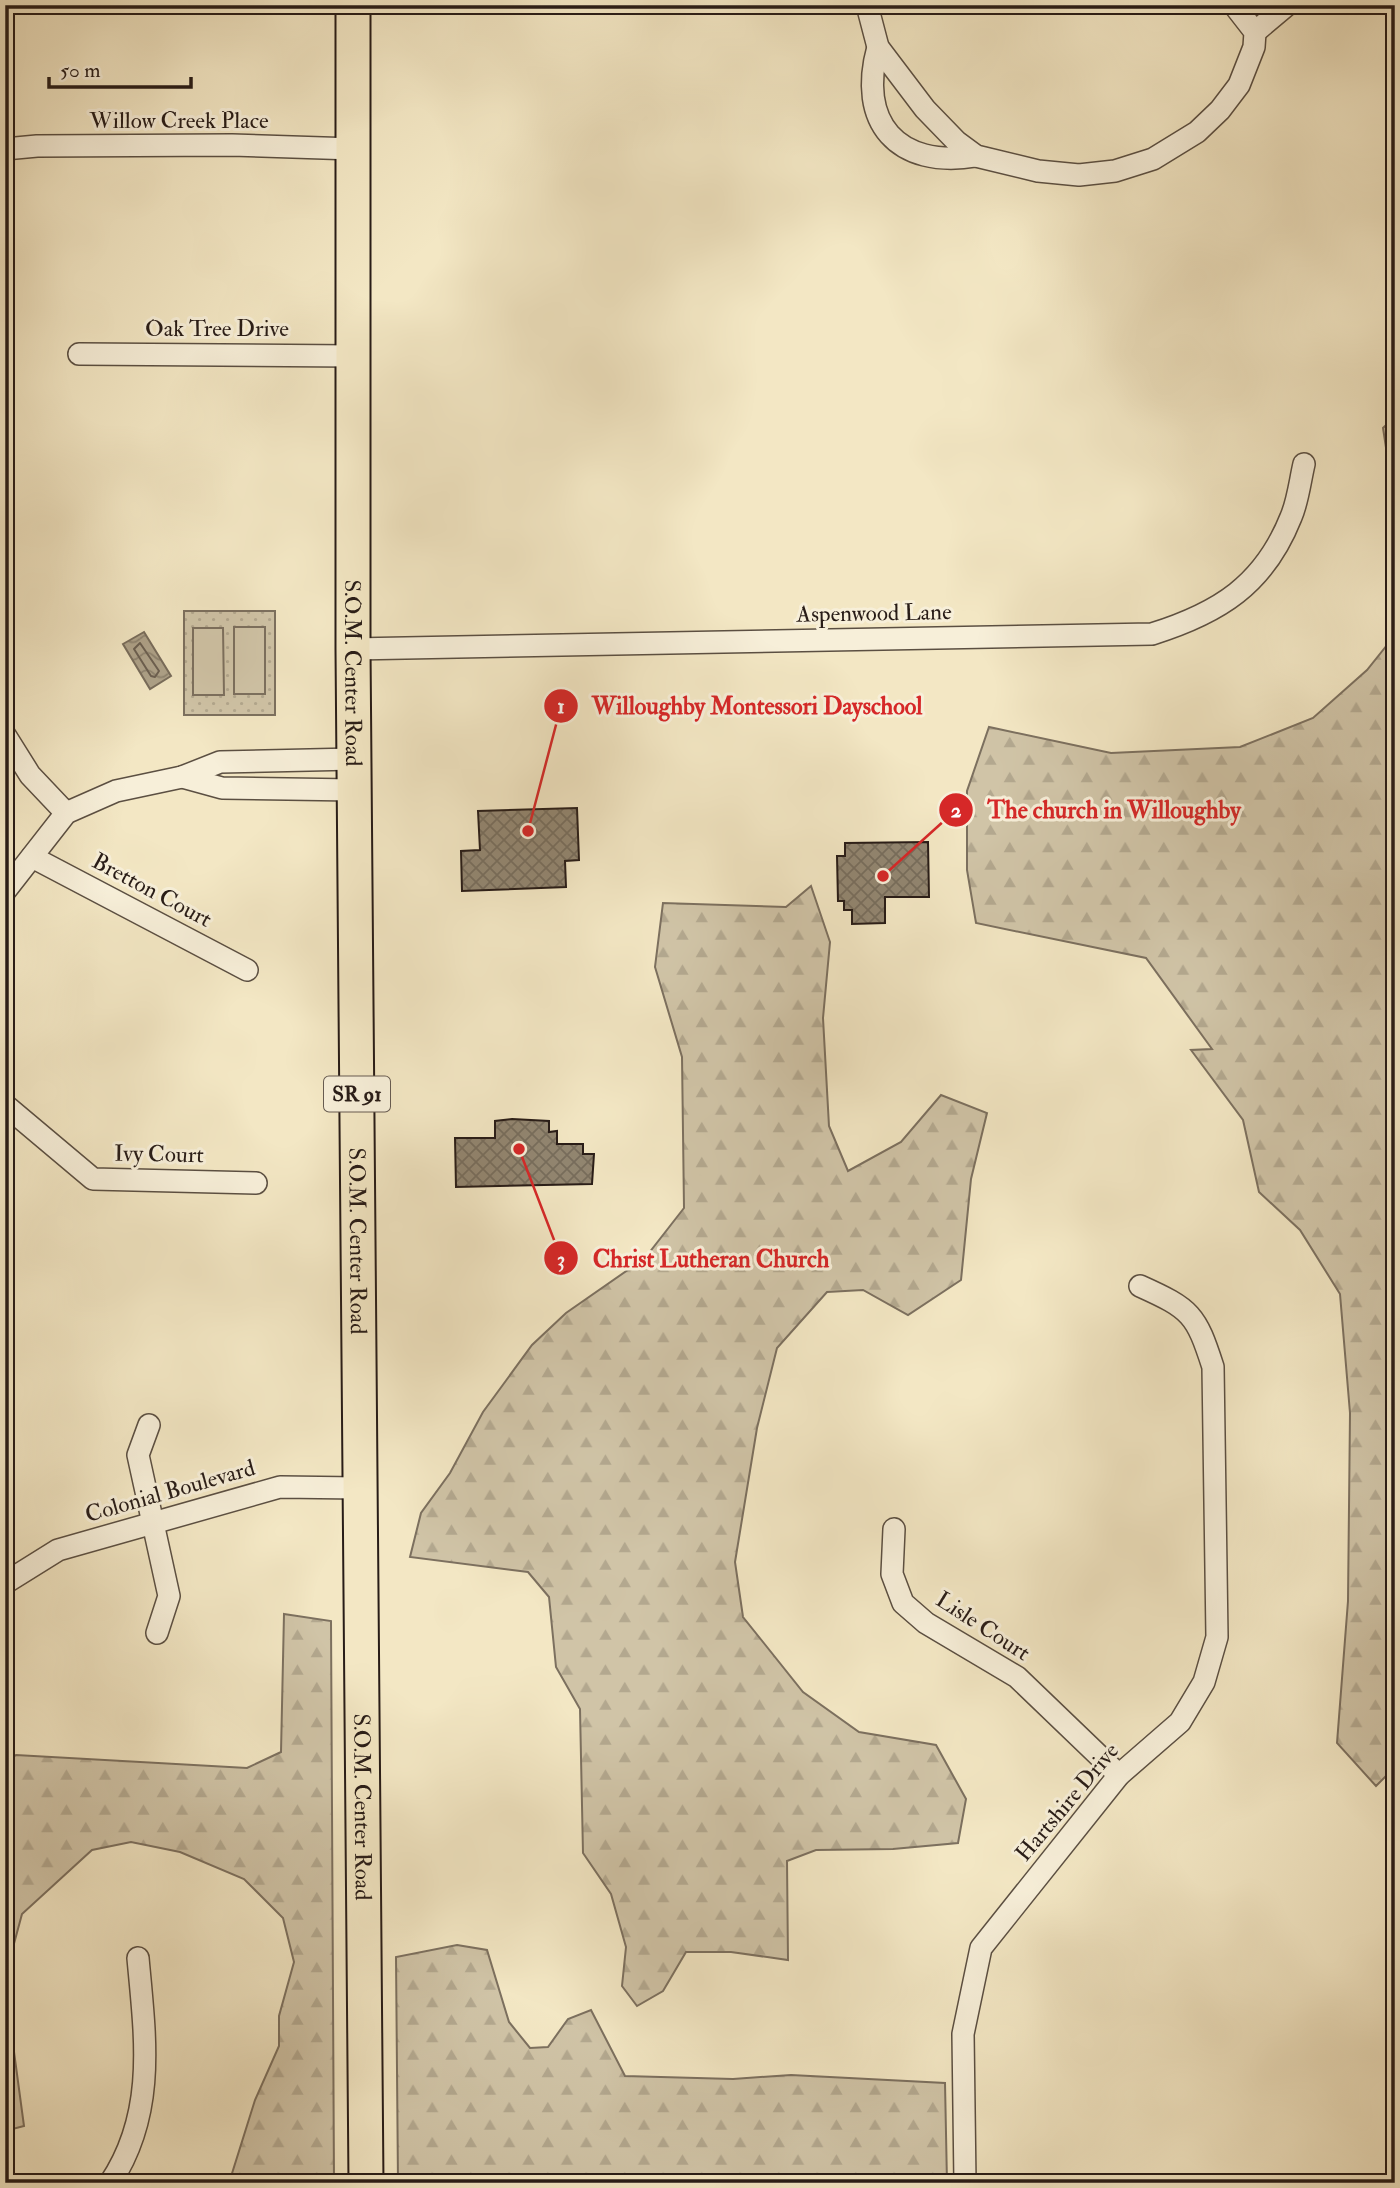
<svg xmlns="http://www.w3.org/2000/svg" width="1400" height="2188" font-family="'IM FELL Double Pica',serif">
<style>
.green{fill:url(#green-dots);stroke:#7c705f;stroke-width:2}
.forest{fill:url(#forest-firs);stroke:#7c705f;stroke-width:2}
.pitch{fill:#d0c4a7;stroke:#7c705f;stroke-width:2}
.water{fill:url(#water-waves);stroke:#786c5b;stroke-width:2}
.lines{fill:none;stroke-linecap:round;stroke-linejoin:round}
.shore{stroke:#6b5f50;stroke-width:2}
.building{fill:url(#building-cross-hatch);stroke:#281c17;stroke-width:2}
.street-casing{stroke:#5b4f42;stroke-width:24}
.primary-casing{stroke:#281c17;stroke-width:37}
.street{stroke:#f7efd9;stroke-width:21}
.primary{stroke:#f3e7c4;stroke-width:33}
.labels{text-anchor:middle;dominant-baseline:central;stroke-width:6;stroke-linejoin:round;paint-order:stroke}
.shield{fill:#f7efd9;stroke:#665b51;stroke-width:2}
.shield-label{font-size:21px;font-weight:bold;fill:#281c17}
.street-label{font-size:23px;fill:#281c17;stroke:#f7efd9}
.leader{fill:none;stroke:#d62828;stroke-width:2.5}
.callout-dot{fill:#d62828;stroke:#f7efd9;stroke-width:2.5}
.mark-label{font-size:21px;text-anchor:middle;font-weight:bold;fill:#fff}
.callout-label{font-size:24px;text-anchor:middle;font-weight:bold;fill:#d62828;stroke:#f7efd9;stroke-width:6;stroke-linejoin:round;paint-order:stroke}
</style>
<defs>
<pattern id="green-dots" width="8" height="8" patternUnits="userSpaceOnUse" patternTransform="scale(1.75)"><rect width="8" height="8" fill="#d0c4a7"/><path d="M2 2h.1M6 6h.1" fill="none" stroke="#b3a88f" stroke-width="1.8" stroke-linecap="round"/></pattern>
<pattern id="forest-firs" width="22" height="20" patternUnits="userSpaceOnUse" patternTransform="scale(1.75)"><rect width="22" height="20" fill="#d0c4a7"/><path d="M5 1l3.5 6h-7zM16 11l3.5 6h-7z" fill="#b3a88f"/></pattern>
<pattern id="water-waves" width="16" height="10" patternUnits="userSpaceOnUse" patternTransform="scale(1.75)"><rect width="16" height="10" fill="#aea289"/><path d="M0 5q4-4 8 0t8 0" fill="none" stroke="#8e836f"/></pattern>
<pattern id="building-cross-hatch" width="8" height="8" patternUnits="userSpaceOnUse" patternTransform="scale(1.75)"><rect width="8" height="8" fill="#928671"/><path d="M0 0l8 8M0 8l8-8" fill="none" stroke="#776d5c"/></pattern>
</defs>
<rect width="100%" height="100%" fill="#f3e7c4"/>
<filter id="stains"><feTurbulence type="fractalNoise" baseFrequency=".00286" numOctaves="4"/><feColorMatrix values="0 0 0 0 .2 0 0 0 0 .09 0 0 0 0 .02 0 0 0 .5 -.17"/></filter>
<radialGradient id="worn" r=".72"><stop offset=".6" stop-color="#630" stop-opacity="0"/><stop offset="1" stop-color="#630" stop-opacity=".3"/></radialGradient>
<!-- green -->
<rect class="green" x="184" y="611" width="91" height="104"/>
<!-- forest -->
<g class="forest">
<path d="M 1395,417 L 1395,507 L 1383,428 Z"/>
<path d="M 1395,635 L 1395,1767 L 1376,1786 L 1337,1743 L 1348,1601 L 1350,1413 L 1340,1294 L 1300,1230 L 1259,1192 L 1243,1120 L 1191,1050 L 1212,1049 L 1146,958 L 976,923 L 967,870 L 967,791 L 989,727 L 1111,753 L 1240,747 L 1313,718 L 1367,670 Z"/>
<path d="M 811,886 L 830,942 L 823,1018 L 829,1126 L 848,1171 L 901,1142 L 941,1095 L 987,1113 L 971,1179 L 961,1280 L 908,1315 L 863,1290 L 827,1292 L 777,1348 L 757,1428 L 735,1562 L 743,1617 L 803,1692 L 859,1732 L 936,1745 L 966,1799 L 958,1843 L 893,1849 L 816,1850 L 787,1861 L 788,1960 L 731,1952 L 686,1952 L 663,1991 L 637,2006 L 622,1986 L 626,1947 L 611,1894 L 583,1853 L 580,1709 L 556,1667 L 549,1597 L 528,1572 L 410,1557 L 421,1513 L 450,1473 L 483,1412 L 532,1345 L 566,1313 L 645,1258 L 684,1208 L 682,1057 L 655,967 L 663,903 L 786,907 Z"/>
<path d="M 284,1614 L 331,1621 L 334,2183 L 229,2183 L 255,2100 L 279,2046 L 279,2016 L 294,1962 L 283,1918 L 244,1879 L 180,1852 L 131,1842 L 92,1850 L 22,1914 L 5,1977 L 5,1763 L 16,1755 L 247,1768 L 281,1752 Z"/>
<path d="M 457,1945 L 487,1950 L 509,2022 L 530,2048 L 548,2047 L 568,2019 L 591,2010 L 625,2076 L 733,2079 L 791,2075 L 945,2083 L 947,2183 L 398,2183 L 396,1957 Z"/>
<path d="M 5,1985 L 24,2126 L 5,2131 Z"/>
</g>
<!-- pitch -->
<g class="pitch">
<rect x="234" y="627" width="31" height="67"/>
<path d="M 193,628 L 223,628 L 224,695 L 193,695 Z"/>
</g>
<!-- water -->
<path class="water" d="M 144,632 L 171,676 L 150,689 L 123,644 Z"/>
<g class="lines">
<!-- shore -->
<path class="shore" d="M 140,643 L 159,671 L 155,677 L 151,676 L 134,649 Z"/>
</g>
<!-- building -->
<g class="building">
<path d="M 577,808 L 579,860 L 565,861 L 566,887 L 462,891 L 461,851 L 480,850 L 478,811 Z"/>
<path d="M 928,842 L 929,897 L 885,897 L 885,923 L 852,924 L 852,910 L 844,910 L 844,901 L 838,901 L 837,856 L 845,856 L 845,843 Z"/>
<path d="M 512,1119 L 549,1121 L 549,1132 L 557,1131 L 557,1144 L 583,1144 L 583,1154 L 594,1154 L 592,1184 L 456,1187 L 455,1138 L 495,1138 L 495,1121 Z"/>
</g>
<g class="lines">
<!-- street casing -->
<g class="street-casing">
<g id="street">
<path d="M 867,5 L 878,47 L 925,109 L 957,142 L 976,156 L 1038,171 L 1079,175 L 1115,171 L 1153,159 L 1197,132 L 1220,110 L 1239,85 L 1254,47 L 1255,32 L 1234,5"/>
<path d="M 1255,32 L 1287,5"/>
<path d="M 878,47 C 857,122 897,169 976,156"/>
<path d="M 5,149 L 37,146 L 232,145 L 354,149"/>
<path d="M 79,354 L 354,356"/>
<path d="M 353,649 L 1152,634 C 1219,613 1264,585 1291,517 C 1298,501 1300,481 1304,464"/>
<path d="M 5,735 L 30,775 L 66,813"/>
<path d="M 182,777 L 222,788 L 354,790"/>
<path d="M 32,857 L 247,970"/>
<path d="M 5,891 L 66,813 L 116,791 L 182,777 L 220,762 L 354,759"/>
<path d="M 5,1105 L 93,1179 L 256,1183"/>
<path d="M 149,1425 L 138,1455 L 169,1596 L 157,1633"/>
<path d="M 894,1529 L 892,1574 L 903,1603 L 926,1623 L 1017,1677 L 1119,1775"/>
<path d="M 5,1583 L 58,1550 L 280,1487 L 359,1488"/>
<path d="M 110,2183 C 157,2113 145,2036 138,1958"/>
<path d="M 965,2183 L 963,2034 L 981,1948 L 1119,1775 L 1180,1722 L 1204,1682 L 1217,1637 L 1213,1367 C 1196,1314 1191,1309 1140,1286"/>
</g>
</g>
<!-- primary casing -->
<g class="primary-casing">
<g id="primary">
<path id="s1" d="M 353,5 L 353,649 L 366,2183"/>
</g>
</g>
<!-- street -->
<use href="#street" class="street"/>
<!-- primary -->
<use href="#primary" class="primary"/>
</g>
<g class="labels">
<!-- shield labels -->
<rect class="shield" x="324" y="1076.5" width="66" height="35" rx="5"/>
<g class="shield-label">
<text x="357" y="1094">SR 91</text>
</g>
<!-- street labels -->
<g class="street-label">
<text x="179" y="120">Willow Creek Place</text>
<text x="217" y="328">Oak Tree Drive</text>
<text transform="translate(874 613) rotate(-1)">Aspenwood Lane</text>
<text stroke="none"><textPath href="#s1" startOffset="668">S.O.M. Center Road</textPath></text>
<text transform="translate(152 890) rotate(28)">Bretton Court</text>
<text transform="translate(159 1154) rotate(1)">Ivy Court</text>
<text stroke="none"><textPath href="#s1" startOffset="1236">S.O.M. Center Road</textPath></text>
<text transform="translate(170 1491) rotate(-16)">Colonial Boulevard</text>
<text transform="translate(983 1626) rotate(33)">Lisle Court</text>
<text transform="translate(1067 1802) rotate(-50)">Hartshire Drive</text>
<text stroke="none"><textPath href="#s1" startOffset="1802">S.O.M. Center Road</textPath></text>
</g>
</g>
<!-- callouts -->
<path class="leader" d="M528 831L561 706M883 876L956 810M519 1149L561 1258"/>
<g class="callout-dot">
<circle cx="528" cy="831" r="7"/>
<circle cx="883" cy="876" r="7"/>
<circle cx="519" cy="1149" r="7"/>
<circle cx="561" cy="706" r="18"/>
<circle cx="956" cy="810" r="18"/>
<circle cx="561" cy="1258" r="18"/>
</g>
<g class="mark-label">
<text x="561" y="713">1</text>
<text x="956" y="817">2</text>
<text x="561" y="1266">3</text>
</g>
<g class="callout-label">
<text x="757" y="714">Willoughby Montessori Dayschool</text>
<text x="1114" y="818">The church in Willoughby</text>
<text x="711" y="1267">Christ Lutheran Church</text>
</g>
<!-- margin -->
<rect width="1400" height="2188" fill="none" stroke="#f3e7c4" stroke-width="28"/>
<rect x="7" y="7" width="1386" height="2174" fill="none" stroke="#281c17" stroke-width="3.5"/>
<rect x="14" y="14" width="1372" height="2160" fill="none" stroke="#281c17" stroke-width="2"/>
<!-- scale -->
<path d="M49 77v10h142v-10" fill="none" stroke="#281c17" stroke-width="3.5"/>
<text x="60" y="77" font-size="21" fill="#281c17" stroke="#f7efd9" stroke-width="5" paint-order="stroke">50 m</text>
<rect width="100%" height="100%" filter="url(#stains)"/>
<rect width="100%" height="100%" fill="url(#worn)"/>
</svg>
